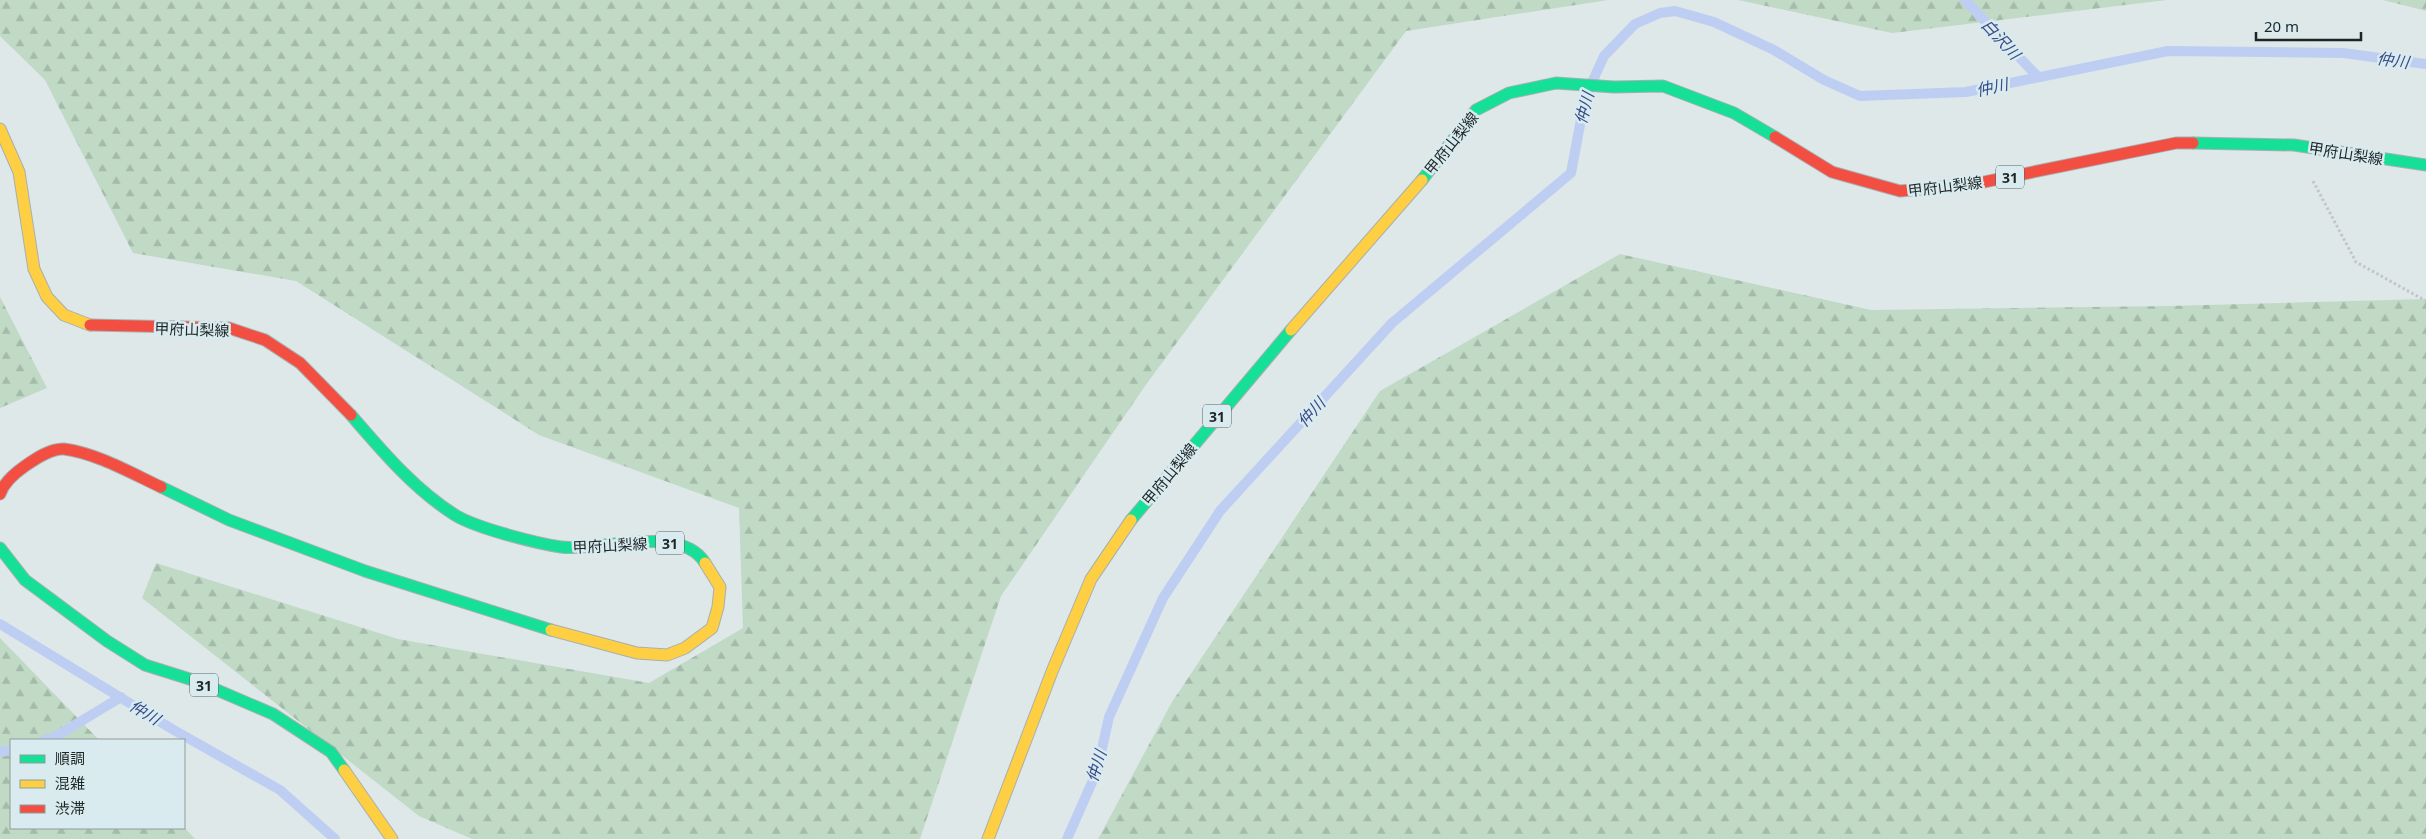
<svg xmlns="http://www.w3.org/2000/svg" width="2426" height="839" font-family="'Noto Sans','Noto Sans JP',sans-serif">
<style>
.forest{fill:url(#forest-firs)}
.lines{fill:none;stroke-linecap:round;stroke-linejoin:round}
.stream{stroke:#becef3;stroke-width:10}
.fast-casing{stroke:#a8afb0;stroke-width:13}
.slow-casing{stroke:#a8afb0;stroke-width:13}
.jam-casing{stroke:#a8afb0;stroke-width:13}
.path{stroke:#c3c6c6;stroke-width:3;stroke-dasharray:2.5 2.5;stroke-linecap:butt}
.fast{stroke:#16e098;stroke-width:11}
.slow{stroke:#ffcf43;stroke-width:11}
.jam{stroke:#f24e42;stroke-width:11}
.labels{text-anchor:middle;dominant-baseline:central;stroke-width:5;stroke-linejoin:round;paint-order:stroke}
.shield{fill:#d9ebee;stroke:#566062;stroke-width:1}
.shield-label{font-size:14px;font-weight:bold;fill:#1e2526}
.street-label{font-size:15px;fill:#1e2526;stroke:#d9ebee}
.water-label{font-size:16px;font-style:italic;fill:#394c8b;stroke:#d9ebee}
</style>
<defs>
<pattern id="forest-firs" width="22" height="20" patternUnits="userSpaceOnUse" patternTransform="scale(1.25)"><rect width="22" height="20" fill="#c0dac6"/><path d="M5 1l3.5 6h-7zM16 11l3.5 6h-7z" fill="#a5bbaa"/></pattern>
</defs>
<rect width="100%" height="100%" fill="#dee8e9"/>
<!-- forest -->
<g class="forest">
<path d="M 0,0 L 1608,0 L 1406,31 L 1145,386 L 1001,596 L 920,839 L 472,839 L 419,816 L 142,598 L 156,563 L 398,639 L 649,683 L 743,628 L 739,508 L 539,435 L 296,281 L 133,253 L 45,80 L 0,36 Z"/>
<path d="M 1738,0 L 2167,0 L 1892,33 Z"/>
<path d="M 2383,0 L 2426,0 L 2426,11 Z"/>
<path d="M 1620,254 L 1871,310 L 2170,306 L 2426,299 L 2426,839 L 1098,839 L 1172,702 L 1380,391 Z"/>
<path d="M 0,297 L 47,388 L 0,408 Z"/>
<path d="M 0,638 L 99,740 L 11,740 L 11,828 L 184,827 L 195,839 L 0,839 Z"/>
</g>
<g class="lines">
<!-- stream -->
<g class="stream">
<path d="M 1965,0 L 2038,77"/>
<path d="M 0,624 L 172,729 L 280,790 L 335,839"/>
<path d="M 44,740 L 55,737 L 121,697"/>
<path d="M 0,752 L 11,750"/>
<path d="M 1067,839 L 1097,771 L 1109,717 L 1163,598 L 1220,511 L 1392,323 L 1571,173 L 1585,98 L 1604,56 L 1635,24 L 1660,13 L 1675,11 L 1714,22 L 1774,50 L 1824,80 L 1860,96 L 1966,92 L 2168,51 L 2343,53 L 2426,64"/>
</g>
<!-- fast casing -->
<g class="fast-casing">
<g id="fast">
<path d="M 2193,143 L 2294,145 L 2426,165"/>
<path d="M 1422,180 L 1476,110 L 1509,93 L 1556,83 L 1614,87 L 1663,86 L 1734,113 L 1775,137"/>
<path d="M 351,415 C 383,452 414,489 455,515 C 476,528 535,543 561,547 C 599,552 681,523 705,563"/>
<path d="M 161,487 L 229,520 L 365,571 L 551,630"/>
<path d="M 1131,520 L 1291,330"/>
<path d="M 0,548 L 25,580 L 107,641 L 145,665 L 196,681 L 273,714 L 331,752 L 344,770"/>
</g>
</g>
<!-- slow casing -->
<g class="slow-casing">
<g id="slow">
<path d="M 0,129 L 19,172 L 34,269 L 47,297 L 64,315 L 90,325"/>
<path d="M 1291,330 L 1422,180"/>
<path d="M 551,630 L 637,653 L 667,655 L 685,648 L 712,628 L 718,607 L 720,587 L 705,563"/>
<path d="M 344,770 L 392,839"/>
<path d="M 988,839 L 1053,669 L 1091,579 L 1131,520"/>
</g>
</g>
<!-- jam casing -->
<g class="jam-casing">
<g id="jam">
<path d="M 1775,137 L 1832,172 L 1900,191 L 1974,184 L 2176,143 L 2193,143"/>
<path d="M 90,325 L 229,328 L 265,340 L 300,363 L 351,415"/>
<path d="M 0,494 C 4,482 15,473 25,466 C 35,459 51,448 64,449 C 96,453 131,473 161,487"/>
</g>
</g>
<!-- path -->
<path class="path" d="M 2313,181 L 2356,262 L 2426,301"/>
<!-- fast -->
<use href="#fast" class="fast"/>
<!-- slow -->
<use href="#slow" class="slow"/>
<!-- jam -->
<use href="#jam" class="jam"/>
</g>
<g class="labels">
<!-- shield labels -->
<g class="shield">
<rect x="1996" y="165.5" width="28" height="23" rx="4"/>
<rect x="1203" y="404.5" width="28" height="23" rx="4"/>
<rect x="656" y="531.5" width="28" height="23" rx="4"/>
<rect x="190" y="673.5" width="28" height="23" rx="4"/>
</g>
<g class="shield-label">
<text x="2010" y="177">31</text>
<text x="1217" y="416">31</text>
<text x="670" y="543">31</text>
<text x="204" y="685">31</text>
</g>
<!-- street labels -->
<g class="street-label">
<text transform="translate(1451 143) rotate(-51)">甲府山梨線</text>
<text transform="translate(2346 153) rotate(9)">甲府山梨線</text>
<text transform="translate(1945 186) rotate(-7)">甲府山梨線</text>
<text transform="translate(192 329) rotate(2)">甲府山梨線</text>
<text transform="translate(1169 474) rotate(-50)">甲府山梨線</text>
<text transform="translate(610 545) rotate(-3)">甲府山梨線</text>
</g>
<!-- water labels -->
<g class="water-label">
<text transform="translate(2001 39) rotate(47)">白沢川</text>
<text transform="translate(2393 60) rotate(8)">仲川</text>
<text transform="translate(1992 87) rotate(-12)">仲川</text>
<text transform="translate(1584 108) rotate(-75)">仲川</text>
<text transform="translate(1311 412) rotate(-48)">仲川</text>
<text transform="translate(145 712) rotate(31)">仲川</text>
<text transform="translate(1096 766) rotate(-73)">仲川</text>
</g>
</g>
<!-- legend -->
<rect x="10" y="739" width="175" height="90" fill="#d9ebee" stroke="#8e9c9e"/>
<rect x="20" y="755" width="25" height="8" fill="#16e098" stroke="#8e9c9e"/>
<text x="55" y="764" font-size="15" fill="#1e2526">順調</text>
<rect x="20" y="780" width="25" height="8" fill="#ffcf43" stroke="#8e9c9e"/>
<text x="55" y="789" font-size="15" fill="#1e2526">混雑</text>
<rect x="20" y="805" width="25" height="8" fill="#f24e42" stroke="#8e9c9e"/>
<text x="55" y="814" font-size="15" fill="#1e2526">渋滞</text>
<!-- scale -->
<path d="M2256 32v8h105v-8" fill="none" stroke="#1e2526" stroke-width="2.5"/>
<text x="2264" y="32" font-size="15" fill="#1e2526" stroke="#d9ebee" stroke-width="4" paint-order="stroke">20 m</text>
</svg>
